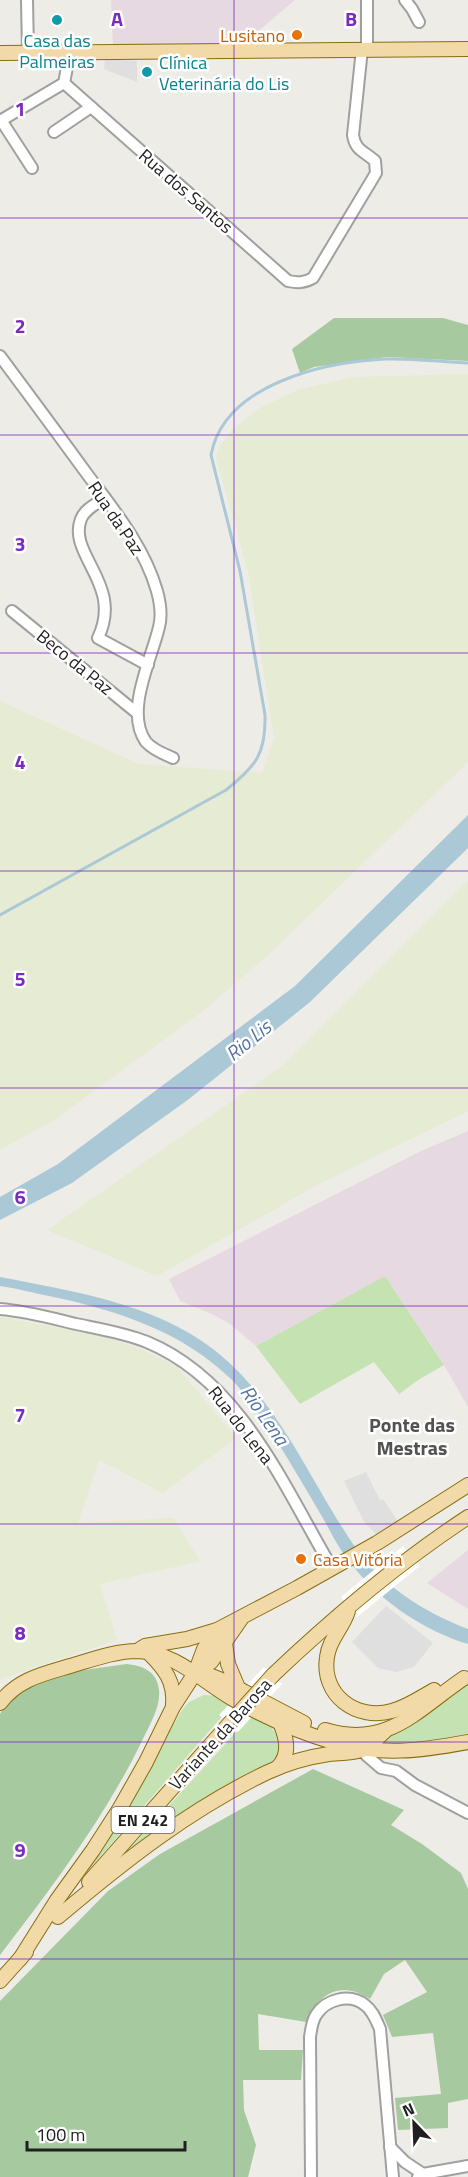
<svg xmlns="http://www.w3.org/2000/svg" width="468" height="2177" font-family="'Titillium Web',sans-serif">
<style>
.industrial{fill:#e7d9e2}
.farmland{fill:#e6ebd3}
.grass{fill:#c4e2b2}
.forest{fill:#a7c99f}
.parking{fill:#dfdfdf}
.water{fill:#abc8d7}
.pier{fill:#fff}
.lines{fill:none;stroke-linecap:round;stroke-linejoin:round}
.stream{stroke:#abc8d7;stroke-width:3}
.minor-casing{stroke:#a0a0a0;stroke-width:14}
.major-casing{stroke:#886e11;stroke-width:16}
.minor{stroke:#fff;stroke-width:10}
.major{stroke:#f1daa8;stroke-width:14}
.major-bridge-casing{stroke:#886e11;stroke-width:16;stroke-linecap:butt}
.major-bridge{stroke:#f1daa8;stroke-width:14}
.grid{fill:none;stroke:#7b2cbf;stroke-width:1.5;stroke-opacity:0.55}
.culture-dot{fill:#0f9aa8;stroke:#fff;stroke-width:2}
.food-dot{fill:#e8710a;stroke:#fff;stroke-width:2}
.labels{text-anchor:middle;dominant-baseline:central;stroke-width:5;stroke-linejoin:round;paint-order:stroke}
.shield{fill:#fff;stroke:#626262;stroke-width:1.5}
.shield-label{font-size:16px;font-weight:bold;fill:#1f1f1f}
.food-label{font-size:18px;fill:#c56008;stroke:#fff;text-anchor:end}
.culture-label{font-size:18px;fill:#0d838f;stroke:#fff}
.street-label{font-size:18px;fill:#1f1f1f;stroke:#fff}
.water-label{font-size:20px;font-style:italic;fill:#5674a3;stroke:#fff}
.neighbourhood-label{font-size:20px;font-weight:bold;fill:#525252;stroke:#fff}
.grid-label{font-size:20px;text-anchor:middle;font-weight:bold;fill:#7b2cbf;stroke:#fff;stroke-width:5;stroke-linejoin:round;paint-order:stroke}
</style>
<rect width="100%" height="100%" fill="#eeece6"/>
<!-- industrial -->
<g class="industrial">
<path d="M 111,0 L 295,0 L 257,32 L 250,34 L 244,43 L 113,45 Z"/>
<path d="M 468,1131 L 468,1407 L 440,1358 L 385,1276 L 256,1346 L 230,1324 L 212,1314 L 180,1301 L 169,1279 L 421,1151 Z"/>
<path d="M 468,1550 L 468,1609 L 427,1583 Z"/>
</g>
<!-- farmland -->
<g class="farmland">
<path d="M 468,374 L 468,762 L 266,957 L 203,1011 L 56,1119 L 0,1150 L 0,701 L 139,764 L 262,773 L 274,738 L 248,572 L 216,458 L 219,447 L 231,431 L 260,408 L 297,390 L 354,377 Z"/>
<path d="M 468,880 L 468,1111 L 319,1184 L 157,1276 L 47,1230 L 282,1066 Z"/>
<path d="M 0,1317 L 101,1336 L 143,1350 L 177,1367 L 236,1438 L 163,1493 L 99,1460 L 78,1523 L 173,1518 L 200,1561 L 100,1584 L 117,1640 L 0,1679 Z"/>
</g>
<!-- grass -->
<g class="grass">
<path d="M 385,1276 L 444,1365 L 418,1380 L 399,1394 L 374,1362 L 300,1404 L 256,1346 Z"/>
<path d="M 468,1683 L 468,1736 L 408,1744 L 377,1745 L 435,1702 Z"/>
<path d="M 204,1695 L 219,1696 L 269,1724 L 279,1739 L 280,1746 L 278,1758 L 205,1801 L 123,1856 L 239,1729 L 224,1714 L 85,1874 L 82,1872 L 129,1802 L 182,1710 L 189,1702 Z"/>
</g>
<!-- forest -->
<g class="forest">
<path d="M 334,318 L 443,318 L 468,325 L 468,361 L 387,357 L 314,367 L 300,373 L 292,349 Z"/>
<path d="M 127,1664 C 143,1666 157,1671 159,1690 C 161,1707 149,1726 142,1741 C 104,1819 52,1887 0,1955 L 0,1714 C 3,1709 7,1703 11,1699 C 31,1675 97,1668 127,1664 Z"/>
<path d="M 313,1769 L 404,1810 L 391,1825 L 422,1844 L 461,1873 L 468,1889 L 468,2099 L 448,2103 L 448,2128 L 398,2130 L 395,2098 L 441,2094 L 433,2033 L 392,2037 L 383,2015 L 427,1992 L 405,1960 L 384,1974 L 370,1999 C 365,1996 358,1992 352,1991 C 329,1986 315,2003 306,2022 L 258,2014 L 259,2050 L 303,2050 L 301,2080 L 243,2080 L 244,2110 L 256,2145 L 248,2177 L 0,2177 L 0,2001 L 108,1891 L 160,1854 Z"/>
</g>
<!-- parking -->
<g class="parking">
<path d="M 105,59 L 137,61 L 137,82 L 104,69 Z"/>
<path d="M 366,1472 L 380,1500 L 383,1499 L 399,1523 L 381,1534 L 376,1534 L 364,1522 L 344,1481 Z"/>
<path d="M 386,1606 L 433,1643 L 414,1667 L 396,1672 L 378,1668 L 352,1642 Z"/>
</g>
<!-- water -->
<g class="water">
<path d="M 468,815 L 468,848 L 310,1002 L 189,1099 L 72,1183 L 0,1220 L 0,1197 L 58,1164 L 295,986 Z"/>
<path d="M 0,1277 C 72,1291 153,1303 213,1349 C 277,1398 309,1479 353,1544 C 380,1584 423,1612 468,1629 L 468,1644 C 425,1631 381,1602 353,1566 C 341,1553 333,1536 324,1520 C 308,1493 292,1465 275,1438 C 262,1419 249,1397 232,1380 C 182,1331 116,1310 49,1296 C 33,1293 16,1288 0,1286 Z"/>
</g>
<!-- pier -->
<g class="pier">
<path d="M 403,1546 L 420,1566 L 357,1617 L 341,1597 Z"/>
<path d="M 264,1667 L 282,1684 L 238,1732 L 219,1715 Z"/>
</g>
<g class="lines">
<!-- stream -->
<path class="stream" d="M 0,915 L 226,790 C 256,766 266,754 265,715 L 240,571 L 211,455 C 224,384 324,362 386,359 C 413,358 441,362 468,363"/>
<!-- minor casing -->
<g class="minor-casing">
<g id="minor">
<path d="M 27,0 L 28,52"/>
<path d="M 405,0 L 412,9 L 419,22"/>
<path d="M 367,49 L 367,0"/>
<path d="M 64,83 L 288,281 C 298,283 304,283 313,278 L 376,173 L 375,161 C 364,151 355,150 353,135 L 362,49"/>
<path d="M 1,120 L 32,168"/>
<path d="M 0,121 L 64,83 L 70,52"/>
<path d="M 54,132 L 91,107"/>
<path d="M 0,356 C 29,395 58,434 87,474 C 114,510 144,546 157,591 C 160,602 162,616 159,627 C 152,658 124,712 146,742 C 153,750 164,754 173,758"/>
<path d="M 105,498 C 96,504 85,509 81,519 C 67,555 124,584 98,638 L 148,665"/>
<path d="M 12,611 L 137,713"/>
<path d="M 0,1309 C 26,1311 51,1318 76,1324 C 100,1329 125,1333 147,1342 C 241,1381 284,1487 332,1568"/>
<path d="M 366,1749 L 366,1755 L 381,1768 L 396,1771 L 415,1785 L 468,1813"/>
<path d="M 390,2147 L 405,2162 L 423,2174"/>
<path d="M 311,2177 L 310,2037 C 311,2030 312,2021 316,2015 C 326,1999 350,1993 365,2005 C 373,2011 376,2020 380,2029 L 393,2177"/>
<path d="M 418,2177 L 423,2174 L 468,2166"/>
</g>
</g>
<!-- major casing -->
<g class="major-casing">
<g id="major">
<path d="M 0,53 L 468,49"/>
<path d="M 348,1611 C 343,1628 329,1639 327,1657 C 321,1695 356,1721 392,1711 C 407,1707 420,1698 434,1690"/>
<path d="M 225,1643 L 228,1664 L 239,1690"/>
<path d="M 140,1649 L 145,1646 L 187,1639 L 217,1630 L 297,1588 L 377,1543 L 468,1485"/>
<path d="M 149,1653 C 165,1669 175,1682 173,1705"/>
<path d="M 195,1673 L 211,1662 L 241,1619"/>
<path d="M 200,1673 L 209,1675 L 224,1681 L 304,1723"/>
<path d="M 273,1675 C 334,1617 398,1563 468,1517"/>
<path d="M 0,1703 C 18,1679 43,1674 70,1666 C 91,1660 115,1651 137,1651 C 175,1652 202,1681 233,1699 C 265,1717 298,1732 333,1742 C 381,1756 420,1751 468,1742"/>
<path d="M 325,1730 C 387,1749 417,1710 464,1678"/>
<path d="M 277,1768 C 292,1754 286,1735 278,1718"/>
<path d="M 89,1882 L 229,1724"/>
<path d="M 58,1917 C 123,1862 190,1809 268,1772 C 287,1763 308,1757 329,1754 C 337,1753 357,1753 365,1749 C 371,1746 379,1736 385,1731"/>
<path d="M 20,1959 L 57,1900 L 93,1850 L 120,1808 L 146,1762 L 173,1707 L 195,1673 L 204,1649 L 217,1630"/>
<path d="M 0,1981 L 26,1952"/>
</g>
</g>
<!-- minor -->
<use href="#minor" class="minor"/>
<!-- major -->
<use href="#major" class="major"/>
<!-- major-bridge casing -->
<g class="major-bridge-casing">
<path id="major-bridge" d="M 229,1724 L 273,1675"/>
</g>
<!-- major-bridge -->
<use href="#major-bridge" class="major-bridge"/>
</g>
<!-- grid -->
<path class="grid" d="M 234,0 L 234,2177M 0,218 L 468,218M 0,435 L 468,435M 0,653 L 468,653M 0,871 L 468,871M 0,1088 L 468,1088M 0,1306 L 468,1306M 0,1524 L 468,1524M 0,1742 L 468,1742M 0,1959 L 468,1959"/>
<!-- markers -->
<g class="culture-dot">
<circle cx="57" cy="20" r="6"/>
<circle cx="147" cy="72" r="6"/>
</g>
<g class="food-dot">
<circle cx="297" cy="35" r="6"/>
<circle cx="301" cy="1559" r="6"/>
</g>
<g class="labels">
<!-- shield labels -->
<rect class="shield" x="111.5" y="1807" width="63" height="26" rx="4.5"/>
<g class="shield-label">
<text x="143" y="1820">EN 242</text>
</g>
<!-- food labels -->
<g class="food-label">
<text x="285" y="35">Lusitano</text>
<text x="313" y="1559" text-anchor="start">Casa Vitória</text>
</g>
<!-- culture labels -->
<g class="culture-label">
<text x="57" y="40">Casa das<tspan x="57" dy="21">Palmeiras</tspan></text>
<text x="159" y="62" text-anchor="start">Clínica<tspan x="159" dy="21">Veterinária do Lis</tspan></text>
</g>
<!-- street labels -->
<g class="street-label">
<text transform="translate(186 191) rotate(41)">Rua dos Santos</text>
<text transform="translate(116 518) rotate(56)">Rua da Paz</text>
<text transform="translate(75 662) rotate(39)">Beco da Paz</text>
<text transform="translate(241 1425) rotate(52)">Rua do Lena</text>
<text transform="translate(220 1734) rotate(-48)">Variante da Barosa</text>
</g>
<!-- water labels -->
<g class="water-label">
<text transform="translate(248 1040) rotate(-39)">Rio Lis</text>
<text transform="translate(265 1415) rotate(55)">Rio Lena</text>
</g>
<!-- neighbourhood labels -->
<g class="neighbourhood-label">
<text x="412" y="1424">Ponte das<tspan x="412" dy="23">Mestras</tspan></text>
</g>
</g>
<g class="grid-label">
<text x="117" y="26">A</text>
<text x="351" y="26">B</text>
<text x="20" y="116">1</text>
<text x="20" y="333">2</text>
<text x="20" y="551">3</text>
<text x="20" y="769">4</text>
<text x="20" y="986">5</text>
<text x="20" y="1204">6</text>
<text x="20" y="1422">7</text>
<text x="20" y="1640">8</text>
<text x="20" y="1857">9</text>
</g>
<!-- north arrow -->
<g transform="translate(414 2123) rotate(337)" stroke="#ffffff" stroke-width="4.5" paint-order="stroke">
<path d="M0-4.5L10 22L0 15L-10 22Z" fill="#1f1f1f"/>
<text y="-9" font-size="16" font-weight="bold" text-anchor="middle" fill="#1f1f1f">N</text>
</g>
<!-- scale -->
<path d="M27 2141v9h158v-9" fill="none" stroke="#1f1f1f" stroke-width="3"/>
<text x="36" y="2141" font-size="18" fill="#1f1f1f" stroke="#ffffff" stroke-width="4.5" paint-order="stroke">100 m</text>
</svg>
